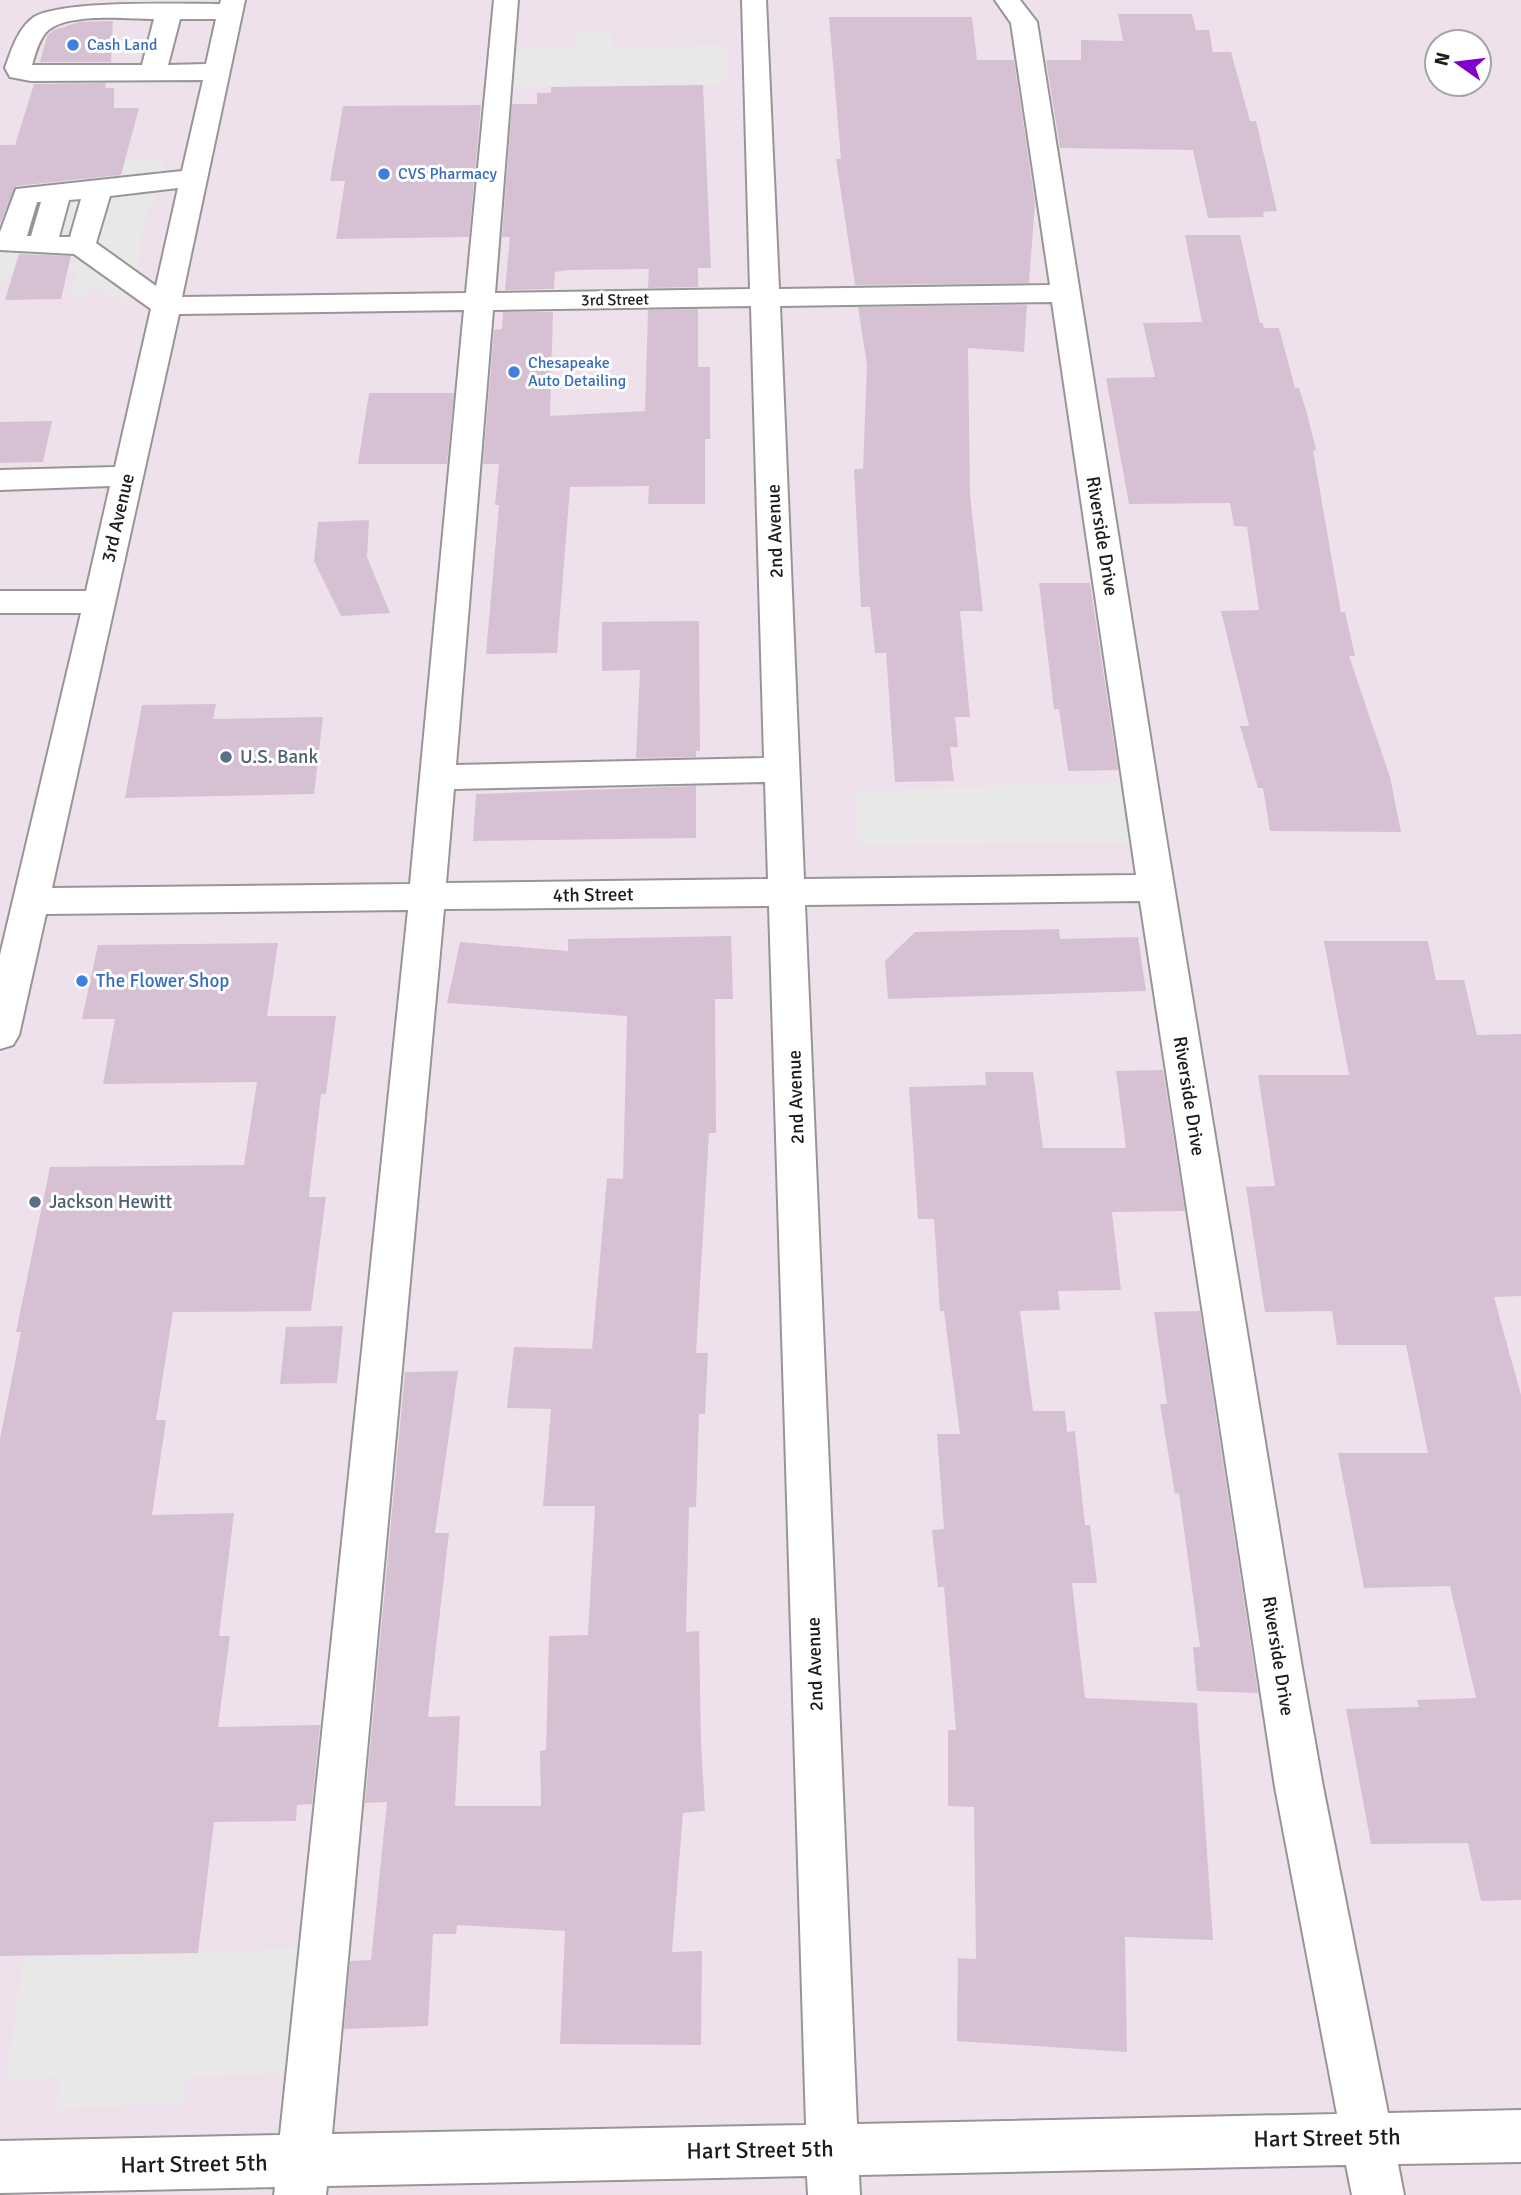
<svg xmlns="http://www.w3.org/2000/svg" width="1521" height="2195" font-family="Signika,sans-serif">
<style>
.parking{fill:#e8e8e8}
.building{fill:#d6c1d4}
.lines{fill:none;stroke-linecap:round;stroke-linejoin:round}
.minor-casing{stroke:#969696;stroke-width:4}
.minor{fill:#fff;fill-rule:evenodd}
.shop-dot{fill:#3f7fe0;stroke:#fff;stroke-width:2.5}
.service-dot{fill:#5c6f8a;stroke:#fff;stroke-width:2.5}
.labels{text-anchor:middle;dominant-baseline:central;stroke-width:6;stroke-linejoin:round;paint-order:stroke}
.far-shop-label{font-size:16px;fill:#366cbe;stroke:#fff;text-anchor:start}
.far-street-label{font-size:16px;fill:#1c1c1c;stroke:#fff}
.street-label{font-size:19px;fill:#1c1c1c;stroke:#fff}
.service-label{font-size:19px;fill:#4e5e75;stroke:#fff;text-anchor:start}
.shop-label{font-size:19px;fill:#366cbe;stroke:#fff;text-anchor:start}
.near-street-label{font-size:23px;fill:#1c1c1c;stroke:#fff}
</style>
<rect width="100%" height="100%" fill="#efe1eb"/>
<!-- parking -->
<g class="parking">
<path d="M 576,33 L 611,33 L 613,47 L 726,45 L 727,82 L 717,85 L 509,87 L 511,48 L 575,48 Z"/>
<path d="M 165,158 L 154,205 L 146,214 L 139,241 L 142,248 L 127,304 L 92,284 L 87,297 L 67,298 L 79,270 L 6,274 L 0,289 L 0,166 L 81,165 Z"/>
<path d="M 1120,782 L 1132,843 L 858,845 L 856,791 Z"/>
<path d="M 325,1946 L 313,2073 L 187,2077 L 184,2104 L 57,2109 L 60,2077 L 6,2079 L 24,1956 L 198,1953 Z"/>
</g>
<!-- building -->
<g class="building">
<path d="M 1118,14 L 1192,14 L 1196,30 L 1209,30 L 1213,52 L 1231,52 L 1250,121 L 1256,121 L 1277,211 L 1263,212 L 1264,217 L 1208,218 L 1193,150 L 1060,148 L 1046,60 L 1081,60 L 1081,40 L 1123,41 Z"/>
<path d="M 829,17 L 972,17 L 977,60 L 1014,60 L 1035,203 L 1029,283 L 855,285 L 836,159 L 841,159 Z"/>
<path d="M 113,21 L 111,62 L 40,62 L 47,36 L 54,30 L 79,22 Z"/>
<path d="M 106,83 L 105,88 L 114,88 L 114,108 L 139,108 L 121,175 L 16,186 L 0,224 L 0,145 L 15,145 L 34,84 Z"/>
<path d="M 703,85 L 711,268 L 698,268 L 698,287 L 648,288 L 649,269 L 569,270 L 555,272 L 554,289 L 505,290 L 510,237 L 502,237 L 512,104 L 537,104 L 537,93 L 551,93 L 551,87 Z"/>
<path d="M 481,105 L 469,237 L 336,239 L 345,181 L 330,181 L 343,106 Z"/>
<path d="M 1185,235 L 1240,235 L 1260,323 L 1263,323 L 1264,328 L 1279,328 L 1295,388 L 1299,388 L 1306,410 L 1316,450 L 1313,451 L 1341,612 L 1345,612 L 1355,656 L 1349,656 L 1390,777 L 1401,832 L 1270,831 L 1263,788 L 1258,788 L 1240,726 L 1249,726 L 1221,611 L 1259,610 L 1247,527 L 1234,526 L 1230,503 L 1129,504 L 1106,378 L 1155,377 L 1143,323 L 1202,322 Z"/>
<path d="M 19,254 L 71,256 L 61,299 L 5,300 Z"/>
<path d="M 1027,305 L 1024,352 L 968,348 L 970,495 L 983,611 L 960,611 L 970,717 L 955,717 L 958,747 L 950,747 L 954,781 L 895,782 L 886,653 L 875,653 L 870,607 L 861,607 L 854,469 L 863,469 L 867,365 L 858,307 Z"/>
<path d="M 698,309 L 698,367 L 710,367 L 710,439 L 705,439 L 705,504 L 648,504 L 649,486 L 570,487 L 557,653 L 486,654 L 499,505 L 495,505 L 499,464 L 483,464 L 494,330 L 502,329 L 503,312 L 553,312 L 550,416 L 645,411 L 648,310 Z"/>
<path d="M 369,393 L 454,393 L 447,464 L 358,464 Z"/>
<path d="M 52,421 L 43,462 L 0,463 L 0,422 Z"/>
<path d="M 369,520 L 367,557 L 390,613 L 341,616 L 314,561 L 318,522 Z"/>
<path d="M 1039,583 L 1090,583 L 1118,770 L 1068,771 L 1059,709 L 1054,709 Z"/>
<path d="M 699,621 L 700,751 L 696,751 L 696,757 L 636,758 L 640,670 L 602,671 L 602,622 Z"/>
<path d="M 216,704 L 213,719 L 323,717 L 314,794 L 125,798 L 142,705 Z"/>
<path d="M 696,786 L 696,838 L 473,841 L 476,794 Z"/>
<path d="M 1059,929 L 1060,939 L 1138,937 L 1146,991 L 888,999 L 885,961 L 915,932 Z"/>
<path d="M 731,936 L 733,999 L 715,999 L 716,1133 L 709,1133 L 696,1353 L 708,1353 L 705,1414 L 699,1414 L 696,1507 L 689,1507 L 686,1632 L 699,1631 L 701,1743 L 705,1811 L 683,1813 L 672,1952 L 702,1951 L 701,2045 L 560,2044 L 565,1931 L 457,1925 L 456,1934 L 433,1934 L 428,2026 L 344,2029 L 350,1961 L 371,1960 L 387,1802 L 365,1803 L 405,1372 L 458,1371 L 435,1533 L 449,1533 L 428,1717 L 460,1716 L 455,1806 L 541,1806 L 540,1751 L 546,1750 L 549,1636 L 588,1635 L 595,1506 L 543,1506 L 551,1409 L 507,1408 L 514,1347 L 592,1349 L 607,1178 L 623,1179 L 627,1016 L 447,1003 L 460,942 L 568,951 L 568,939 Z"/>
<path d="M 1324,941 L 1428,941 L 1436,980 L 1464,980 L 1477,1035 L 1521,1034 L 1521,1296 L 1494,1297 L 1521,1395 L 1521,1900 L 1481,1901 L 1468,1843 L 1371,1844 L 1346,1709 L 1419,1707 L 1417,1700 L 1476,1698 L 1450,1586 L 1364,1588 L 1338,1453 L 1428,1453 L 1406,1345 L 1337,1345 L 1332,1311 L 1265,1312 L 1246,1187 L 1275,1186 L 1258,1075 L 1349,1075 Z"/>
<path d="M 278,943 L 267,1016 L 336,1016 L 326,1094 L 321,1094 L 309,1197 L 326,1197 L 311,1311 L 173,1312 L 156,1420 L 166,1420 L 152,1515 L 234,1513 L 219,1636 L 230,1636 L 218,1727 L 320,1725 L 312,1804 L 297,1805 L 296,1821 L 214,1822 L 198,1953 L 0,1956 L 0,1439 L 21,1332 L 16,1332 L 50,1167 L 244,1165 L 257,1082 L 103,1084 L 115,1019 L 82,1019 L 98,945 Z"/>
<path d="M 1163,1070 L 1185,1211 L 1112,1212 L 1121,1290 L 1058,1291 L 1060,1310 L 1020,1311 L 1033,1411 L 1065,1411 L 1067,1432 L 1075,1431 L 1085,1525 L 1090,1525 L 1097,1583 L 1072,1583 L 1085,1698 L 1197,1703 L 1213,1940 L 1125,1937 L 1127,2052 L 957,2041 L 958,1958 L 976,1959 L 974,1807 L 948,1806 L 948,1730 L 956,1730 L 944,1587 L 938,1587 L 932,1530 L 944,1529 L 937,1434 L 960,1434 L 944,1311 L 940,1311 L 934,1219 L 918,1219 L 909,1087 L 986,1085 L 985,1072 L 1033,1072 L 1043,1148 L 1126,1148 L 1116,1071 Z"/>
<path d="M 1200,1311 L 1258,1693 L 1197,1691 L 1193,1647 L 1200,1647 L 1179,1493 L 1175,1494 L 1160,1404 L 1167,1404 L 1154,1312 Z"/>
<path d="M 343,1326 L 337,1383 L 280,1384 L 286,1327 Z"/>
</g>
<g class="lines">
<!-- minor casing -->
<g class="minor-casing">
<path id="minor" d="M 221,0 L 245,0 L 182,297 L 466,293 L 494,0 L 518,0 L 495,293 L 750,289 L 742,0 L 766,0 L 779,289 L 1050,285 L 1011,23 L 995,0 L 1020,0 L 1037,22 L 1166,837 L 1302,1668 L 1323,1787 L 1388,2113 L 1521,2110 L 1521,2162 L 1398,2164 L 1404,2195 L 1352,2195 L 1346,2165 L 859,2175 L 860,2195 L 808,2195 L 807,2176 L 327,2186 L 326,2195 L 274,2195 L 275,2187 L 0,2193 L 0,2141 L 280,2135 L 408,910 L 46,914 L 19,1035 L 13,1045 L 0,1049 L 0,955 L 81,613 L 0,613 L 0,591 L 86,591 L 110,486 L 0,490 L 0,470 L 115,467 L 151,309 L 74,254 L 0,250 L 0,232 L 16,189 L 182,171 L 203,80 L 31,81 L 10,77 L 5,68 C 11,51 18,28 34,17 C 63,0 180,4 220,4 ZM 154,19 L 142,65 L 32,65 C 35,55 38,43 44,35 C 60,11 128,19 154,19 ZM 180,19 L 216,19 L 206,64 L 168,65 ZM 178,188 L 156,286 L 96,243 L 110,196 ZM 81,199 L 70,237 L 59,237 L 69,200 ZM 37,202 L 41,202 L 31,236 L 27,236 ZM 1052,302 L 1136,875 L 804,879 L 780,306 ZM 751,306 L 764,758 L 456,765 L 493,310 ZM 464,310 L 410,884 L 52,888 L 179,314 ZM 765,782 L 768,879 L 446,883 L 454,789 ZM 1140,901 L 1275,1787 L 1337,2114 L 857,2124 L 805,905 ZM 769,906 L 806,2125 L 332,2134 L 444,909 Z"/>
</g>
<!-- minor -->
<use href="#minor" class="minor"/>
</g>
<!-- markers -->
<g class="shop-dot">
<circle cx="73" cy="45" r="7"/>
<circle cx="384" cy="174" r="7"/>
<circle cx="514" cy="372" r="7"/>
<circle cx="82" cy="981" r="7"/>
</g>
<g class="service-dot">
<circle cx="226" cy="757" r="7"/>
<circle cx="35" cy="1202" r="7"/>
</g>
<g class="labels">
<!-- far-shop labels -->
<g class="far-shop-label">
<text x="87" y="45">Cash Land</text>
<text x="398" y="174">CVS Pharmacy</text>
<text x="528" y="363">Chesapeake<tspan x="528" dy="18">Auto Detailing</tspan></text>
</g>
<!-- far-street labels -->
<g class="far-street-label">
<text transform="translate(615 300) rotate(-1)">3rd Street</text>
</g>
<!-- street labels -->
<g class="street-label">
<text transform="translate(118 518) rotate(-77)">3rd Avenue</text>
<text transform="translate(775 531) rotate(-92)">2nd Avenue</text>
<text transform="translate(1102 536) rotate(81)">Riverside Drive</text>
<text transform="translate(593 895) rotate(-1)">4th Street</text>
<text transform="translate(1189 1096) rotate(81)">Riverside Drive</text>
<text transform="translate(796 1097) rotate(-92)">2nd Avenue</text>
<text transform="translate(1278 1656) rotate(81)">Riverside Drive</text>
<text transform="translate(815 1664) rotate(-92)">2nd Avenue</text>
</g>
<!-- service labels -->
<g class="service-label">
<text x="240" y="757">U.S. Bank</text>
<text x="49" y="1202">Jackson Hewitt</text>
</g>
<!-- shop labels -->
<g class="shop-label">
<text x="96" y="981">The Flower Shop</text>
</g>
<!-- near-street labels -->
<g class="near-street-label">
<text transform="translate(1327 2138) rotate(-1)">Hart Street 5th</text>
<text transform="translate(760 2150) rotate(-1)">Hart Street 5th</text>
<text transform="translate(194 2164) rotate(-1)">Hart Street 5th</text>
</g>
</g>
<!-- north arrow -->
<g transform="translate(1458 63) rotate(284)"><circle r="33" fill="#ffffff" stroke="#a4a4a4" stroke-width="2"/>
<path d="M0-5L12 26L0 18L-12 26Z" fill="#8200c9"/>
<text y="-10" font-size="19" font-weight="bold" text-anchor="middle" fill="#1c1c1c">N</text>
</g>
</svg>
